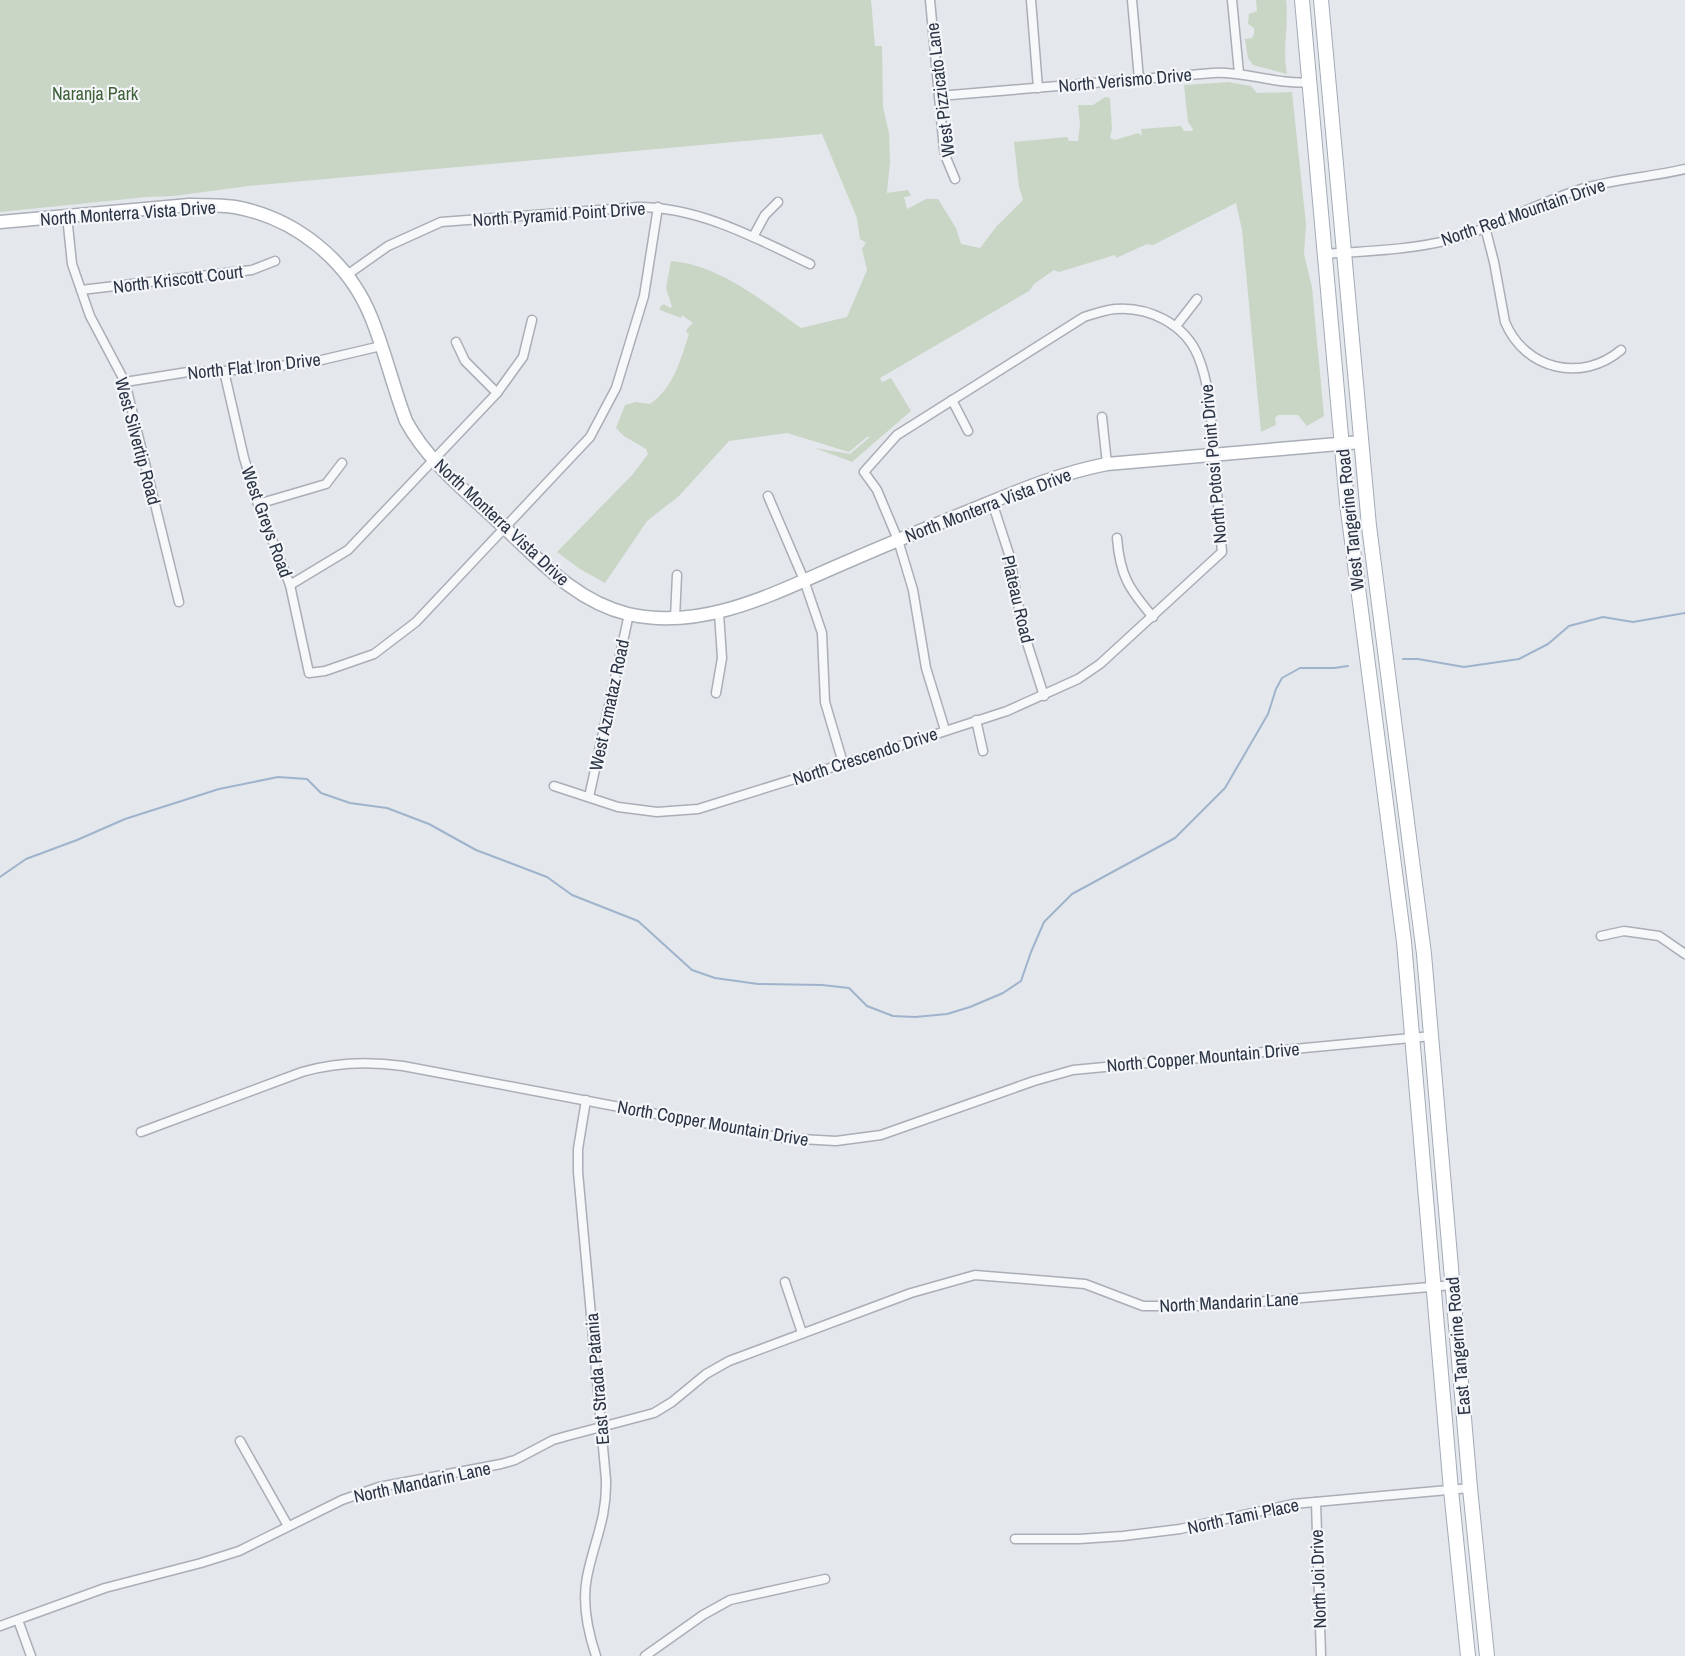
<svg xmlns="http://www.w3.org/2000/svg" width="1685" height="1656" font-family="'Archivo Narrow',sans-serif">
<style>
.green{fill:#c9d6c5}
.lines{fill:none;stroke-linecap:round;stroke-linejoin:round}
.stream{stroke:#9fb4cc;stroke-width:2}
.street-casing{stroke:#a9aeb7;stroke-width:11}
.secondary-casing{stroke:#a9aeb7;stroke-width:15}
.primary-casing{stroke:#a3abb8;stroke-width:16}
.street{stroke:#f7f8fa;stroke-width:8}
.secondary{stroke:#fff;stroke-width:12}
.primary{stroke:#fff;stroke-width:14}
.labels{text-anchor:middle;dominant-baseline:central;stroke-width:4.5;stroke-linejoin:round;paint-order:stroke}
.street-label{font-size:18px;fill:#2b3445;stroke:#f4f6f9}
.park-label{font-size:18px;fill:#3f6138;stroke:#f4f6f9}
</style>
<rect width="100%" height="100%" fill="#e4e7ec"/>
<!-- green -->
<g class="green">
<path d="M 0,0 L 871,0 L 875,46 L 882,46 L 883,107 L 889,133 L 890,161 L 887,193 L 908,190 L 911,196 L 904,197 L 907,209 L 926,199 L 938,199 L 956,228 L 961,244 L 980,248 L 996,227 L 1023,200 L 1019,187 L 1014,142 L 1067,137 L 1069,141 L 1078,141 L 1080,125 L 1078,105 L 1093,105 L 1105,97 L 1110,98 L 1112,129 L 1110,138 L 1115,140 L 1138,133 L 1142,136 L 1141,129 L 1181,126 L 1184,131 L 1192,131 L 1193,129 L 1188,122 L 1184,85 L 1228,82 L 1251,86 L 1257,93 L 1292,92 L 1306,224 L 1304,254 L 1312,287 L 1324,416 L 1307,426 L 1298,415 L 1278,415 L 1275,418 L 1276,425 L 1261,432 L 1242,230 L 1236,203 L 1153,245 L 1147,244 L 1116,258 L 1115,255 L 1059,272 L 1054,270 L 1034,284 L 1029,291 L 880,378 L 882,382 L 891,378 L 911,411 L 852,462 L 815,448 L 850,454 L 870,437 L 867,437 L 849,452 L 787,433 L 729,441 L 679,496 L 647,521 L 605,583 L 580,569 L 557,552 L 633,474 L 648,454 L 646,449 L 624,436 L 616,428 L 625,405 L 636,402 L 650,404 C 674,387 680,361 689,334 L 686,332 L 687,329 L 693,323 L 682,315 L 681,318 L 660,310 L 660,307 L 664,304 L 670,308 L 672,307 L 666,288 L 671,261 C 720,265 762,301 801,328 L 847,317 L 867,270 L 862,249 L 866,243 L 860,239 L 857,218 L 822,134 L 248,186 L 174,196 L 147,197 L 0,212 Z"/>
<path d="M 1256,0 L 1286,0 C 1289,25 1282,50 1287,74 L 1253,65 L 1248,58 L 1245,39 L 1252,38 L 1254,34 L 1254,28 L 1248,24 L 1249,14 L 1257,11 Z"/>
</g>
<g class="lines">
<!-- stream -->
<g class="stream">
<path d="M 1403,659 L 1418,659 L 1464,667 L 1519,659 L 1548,644 L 1569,626 L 1603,617 L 1633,622 L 1685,613"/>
<path d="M 0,877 L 26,859 L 77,840 L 125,819 L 219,789 L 278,777 L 307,779 L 321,793 L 350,803 L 387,808 L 429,824 L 476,850 L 547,877 L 572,895 L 638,921 L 692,970 L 715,978 L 758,984 L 822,985 L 849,988 L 867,1006 L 893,1016 L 915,1017 L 947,1014 L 970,1007 L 1003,993 L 1021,981 L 1031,952 L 1044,922 L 1072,894 L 1175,838 L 1225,788 L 1268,714 L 1276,689 L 1282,678 L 1300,668 L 1334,668 L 1348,666"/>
</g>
<!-- street casing -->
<g class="street-casing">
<g id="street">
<path d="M 930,0 L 944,150 L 947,160 L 955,179"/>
<path d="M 1031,0 L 1038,88"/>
<path d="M 1132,0 L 1139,79"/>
<path d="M 1232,0 L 1239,73"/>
<path d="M 939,96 L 1213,73 C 1246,71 1277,85 1310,82"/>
<path d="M 67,216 L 72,264 L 90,316 L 125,382 L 179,602"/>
<path d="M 1485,227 L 1494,262 L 1505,322 C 1525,370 1582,383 1621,350"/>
<path d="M 753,237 L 765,215 L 778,202"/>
<path d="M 1325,254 C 1367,251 1412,250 1453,239 C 1496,227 1537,203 1581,189 C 1615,179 1651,177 1685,169"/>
<path d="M 347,275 L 388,246 L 441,222 L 638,207 C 699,207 756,238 810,264"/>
<path d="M 81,290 L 252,270 L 275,261"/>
<path d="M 1176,326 L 1197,299"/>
<path d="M 456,342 L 465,361 L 497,393"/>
<path d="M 224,371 L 244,458 L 258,504 L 290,585 L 309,673 L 325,671 L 374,654 L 416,622 L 590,437 L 616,388 L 644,296 L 658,207"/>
<path d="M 125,382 L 188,372 L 224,371 L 309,363 L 381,346"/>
<path d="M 952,400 L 968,431"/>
<path d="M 1102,417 L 1107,464"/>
<path d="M 768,496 L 804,580 L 822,633 L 825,702 L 843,763"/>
<path d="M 992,502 L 1009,554 L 1023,630 L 1044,696"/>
<path d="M 258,504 L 326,484 L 342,463"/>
<path d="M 1117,538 C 1120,576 1129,589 1153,617"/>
<path d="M 290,585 L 348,550 L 497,393 L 523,357 L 532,320"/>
<path d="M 675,618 L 677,575"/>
<path d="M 716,693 L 722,658 L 719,613"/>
<path d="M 976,720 L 983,751"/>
<path d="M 554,786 L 618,807 L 657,812 L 698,809 L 878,753 L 1007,711 L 1078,679 L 1100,664 L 1222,552 C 1219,515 1216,478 1213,442 C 1211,413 1209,383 1198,356 C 1185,324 1148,306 1115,309 C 1104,310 1094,314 1084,317 L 897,435 L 864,472 L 877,490 L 898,540 L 913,590 L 926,668 L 945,730"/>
<path d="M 589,797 L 629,614"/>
<path d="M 1601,936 L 1624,931 L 1659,936 L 1685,954"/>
<path d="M 586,1100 L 578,1149 L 578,1172 L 606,1480 C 607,1519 594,1541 587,1577 C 582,1602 588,1632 596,1656"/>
<path d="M 141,1132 L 302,1072 C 336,1062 368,1061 403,1066 L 783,1138 L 836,1141 L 881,1135 L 1034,1081 L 1073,1070 L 1432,1036"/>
<path d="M 785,1282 L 802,1333"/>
<path d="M 240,1441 L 288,1526"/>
<path d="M 1316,1502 L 1321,1656"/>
<path d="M 1015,1539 L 1079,1539 L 1123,1536 L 1180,1529 L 1293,1504 L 1470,1488"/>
<path d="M 18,1620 L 31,1656"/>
<path d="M 0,1626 L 105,1588 L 201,1563 L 239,1551 L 342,1500 L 379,1487 L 501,1464 L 515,1460 L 553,1440 L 567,1436 L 654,1413 L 672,1402 L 706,1374 L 729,1361 L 911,1293 L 975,1275 L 1085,1284 L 1143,1306 L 1210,1306 L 1453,1285"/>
<path d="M 645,1656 L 703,1615 L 730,1600 L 825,1579"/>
</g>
</g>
<!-- secondary casing -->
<g class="secondary-casing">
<path id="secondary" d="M 0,222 L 189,205 C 204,205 220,205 235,207 C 295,218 348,260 371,317 C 385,351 393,387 406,421 C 429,464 472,496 507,530 C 543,564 578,602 628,614 C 706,632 780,590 849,561 C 890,543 932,526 974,509 C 1018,491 1060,473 1107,464 L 1361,442"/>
</g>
<!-- primary casing -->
<g class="primary-casing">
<g id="primary">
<path d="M 1302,0 L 1347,503 L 1404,942 L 1451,1490 L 1468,1656"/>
<path d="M 1321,0 L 1369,526 L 1424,954 L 1470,1488 L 1487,1656"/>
</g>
</g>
<!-- street -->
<use href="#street" class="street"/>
<!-- secondary -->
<use href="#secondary" class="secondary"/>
<!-- primary -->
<use href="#primary" class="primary"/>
</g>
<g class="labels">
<!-- street labels -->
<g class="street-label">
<text transform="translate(1125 80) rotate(-5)">North Verismo Drive</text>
<text transform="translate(940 90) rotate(-97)">West Pizzicato Lane</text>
<text transform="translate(1523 212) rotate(-19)">North Red Mountain Drive</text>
<text transform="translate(128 213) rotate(-4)">North Monterra Vista Drive</text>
<text transform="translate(559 214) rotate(-4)">North Pyramid Point Drive</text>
<text transform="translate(178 279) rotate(-7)">North Kriscott Court</text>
<text transform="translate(254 366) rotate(-6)">North Flat Iron Drive</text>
<text transform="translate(138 441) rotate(75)">West Silvertip Road</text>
<text transform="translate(1213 464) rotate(-95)">North Potosi Point Drive</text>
<text transform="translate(988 505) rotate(-21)">North Monterra Vista Drive</text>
<text transform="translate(1350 520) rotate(-96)">West Tangerine Road</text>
<text transform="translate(267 522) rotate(70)">West Greys Road</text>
<text transform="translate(502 522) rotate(43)">North Monterra Vista Drive</text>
<text transform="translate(1018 599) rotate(77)">Plateau Road</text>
<text transform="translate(609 705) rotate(-78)">West Azmataz Road</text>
<text transform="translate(865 756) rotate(-18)">North Crescendo Drive</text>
<text transform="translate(1203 1057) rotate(-5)">North Copper Mountain Drive</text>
<text transform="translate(713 1123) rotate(10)">North Copper Mountain Drive</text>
<text transform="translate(1229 1302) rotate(-3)">North Mandarin Lane</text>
<text transform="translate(1458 1346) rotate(-95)">East Tangerine Road</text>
<text transform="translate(597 1379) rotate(-95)">East Strada Patania</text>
<text transform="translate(422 1482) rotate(-12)">North Mandarin Lane</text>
<text transform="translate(1243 1516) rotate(-12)">North Tami Place</text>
<text transform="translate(1318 1579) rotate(-92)">North Joi Drive</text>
</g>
<!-- park labels -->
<g class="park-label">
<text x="95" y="93">Naranja Park</text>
</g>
</g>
</svg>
